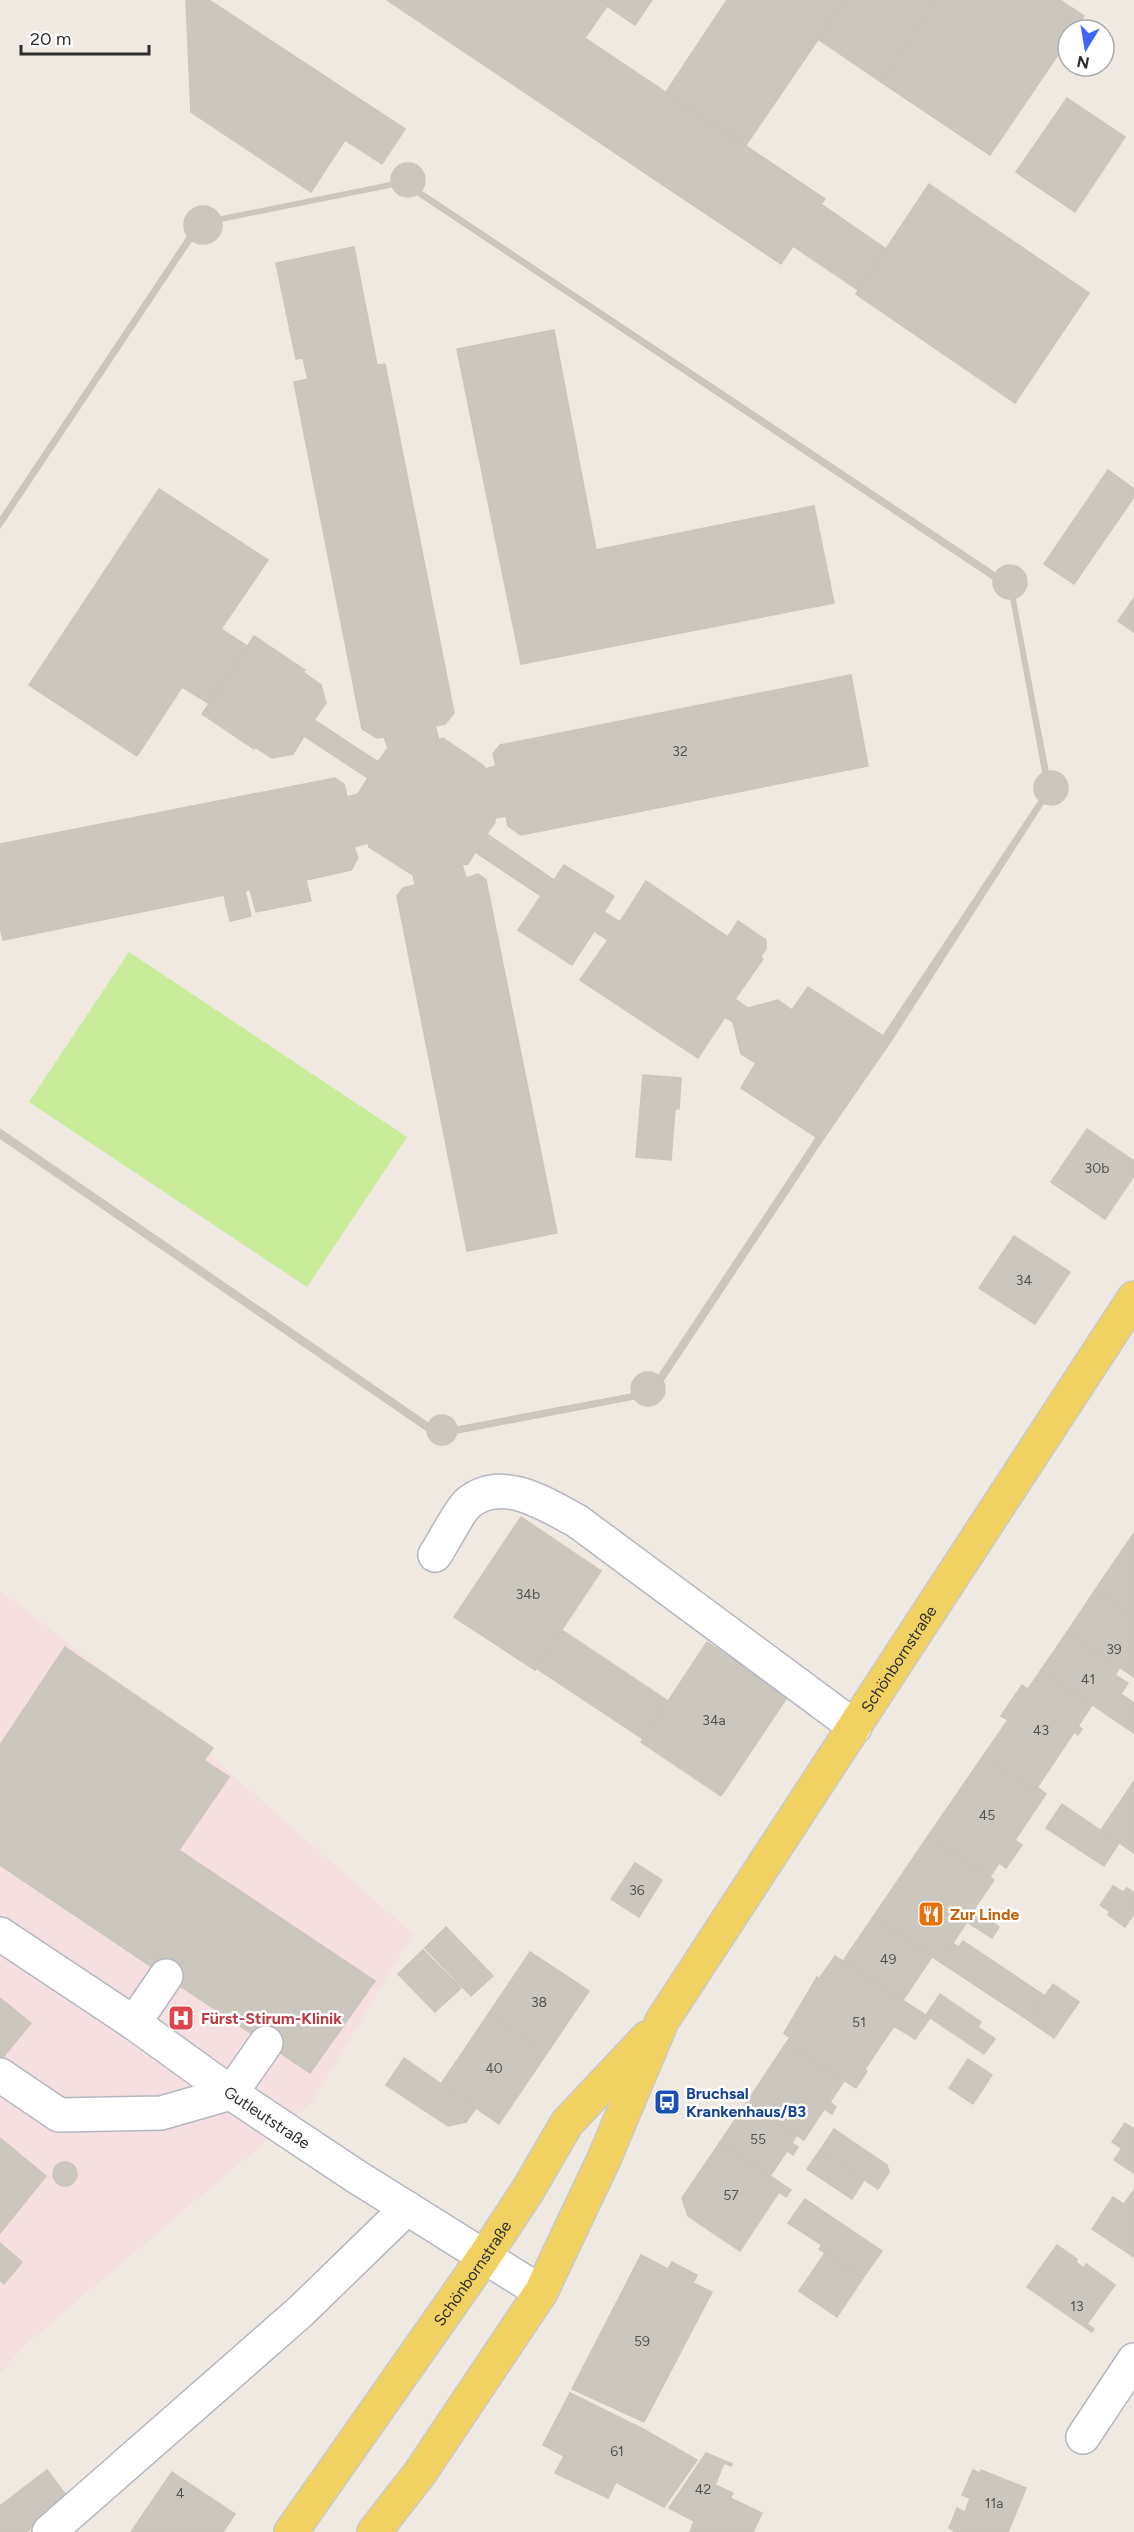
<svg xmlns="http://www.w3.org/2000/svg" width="1134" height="2532" font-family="Figtree,sans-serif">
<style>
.medical{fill:#f5dfe0}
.pitch{fill:#c9ec9a}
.building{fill:#cbc7bf;stroke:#cbc5ba;stroke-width:1.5}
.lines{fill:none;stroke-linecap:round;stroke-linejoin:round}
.minor-casing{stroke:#b4b7c1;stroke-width:36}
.major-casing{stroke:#c9c9c9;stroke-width:36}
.minor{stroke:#fff;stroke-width:33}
.major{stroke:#f2d163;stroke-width:33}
.labels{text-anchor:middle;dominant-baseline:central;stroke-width:5;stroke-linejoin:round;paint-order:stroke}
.number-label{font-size:14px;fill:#555452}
.street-label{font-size:16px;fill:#2e2e2e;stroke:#fff}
.food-label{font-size:16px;font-weight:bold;fill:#c56008;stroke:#fff;text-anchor:start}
.health-label{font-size:16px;font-weight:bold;fill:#be3a42;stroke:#fff;text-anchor:start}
.transit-label{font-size:16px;font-weight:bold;fill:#164399;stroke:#fff;text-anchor:start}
</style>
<rect width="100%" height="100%" fill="#efe9e1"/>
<!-- medical -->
<path class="medical" d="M 0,1590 L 204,1750 L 413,1934 L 312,2102 L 25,2345 L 0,2373 Z"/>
<!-- pitch -->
<path class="pitch" d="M 129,952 L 407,1137 L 307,1287 L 29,1102 Z"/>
<!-- building -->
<g class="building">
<path d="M 186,0 L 209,0 L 405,129 L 382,164 L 345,140 L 311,192 L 191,112 Z"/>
<path d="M 387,0 L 598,0 L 607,6 L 585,38 L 825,199 L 821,204 L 886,249 L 858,290 L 793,246 L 781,264 Z"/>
<path d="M 598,0 L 652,0 L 635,25 Z"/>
<path d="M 727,0 L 845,0 L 746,145 L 666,92 Z"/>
<path d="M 845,0 L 937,0 L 881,82 L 818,39 Z"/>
<path d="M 937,0 L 1060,0 L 1084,16 L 1075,30 L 1068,30 L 1068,40 L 990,155 L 881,82 Z"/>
<path d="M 1067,98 L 1125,137 L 1075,212 L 1016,172 Z"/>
<circle cx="408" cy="180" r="17"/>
<path d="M 390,183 L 391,187 L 221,221 L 220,217 Z"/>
<path d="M 929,184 L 1089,293 L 1015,403 L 856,294 Z"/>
<path d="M 421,191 L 995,573 L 993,579 L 418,195 Z"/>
<circle cx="203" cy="225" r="19"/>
<path d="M 188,236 L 192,240 L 0,528 L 0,518 Z"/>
<path d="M 354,247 L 377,365 L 385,364 L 454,713 L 445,724 L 435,726 L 439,740 L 443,738 L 484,766 L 485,769 L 496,766 L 493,754 L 500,745 L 851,675 L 868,766 L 521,835 L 508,826 L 506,816 L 495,818 L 495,822 L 487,834 L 554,880 L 564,865 L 614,896 L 604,912 L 620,922 L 646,881 L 728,937 L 738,921 L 766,940 L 766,949 L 760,957 L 763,959 L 735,999 L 748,1008 L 778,1000 L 792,1010 L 808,987 L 891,1041 L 822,1141 L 741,1088 L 756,1063 L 741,1054 L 733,1022 L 725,1017 L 698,1058 L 580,980 L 608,940 L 594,931 L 572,965 L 518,930 L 541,896 L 475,852 L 468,864 L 462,865 L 466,878 L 478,874 L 486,880 L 557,1233 L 467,1251 L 397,896 L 403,888 L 415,885 L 413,875 L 369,847 L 368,843 L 354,847 L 358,858 L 351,870 L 306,880 L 311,901 L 256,912 L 250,890 L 245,891 L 251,916 L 230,921 L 224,895 L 3,940 L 0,927 L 0,844 L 335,778 L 344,784 L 347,797 L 358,794 L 368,778 L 304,736 L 293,754 L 272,758 L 255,747 L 254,749 L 202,714 L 254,636 L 305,670 L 303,672 L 321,685 L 326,703 L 314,720 L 378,762 L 388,748 L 384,737 L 377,738 L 362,729 L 294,382 L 308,379 L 303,358 L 296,359 L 276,263 Z"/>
<path d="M 554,330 L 596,550 L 814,506 L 834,603 L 521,664 L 457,349 Z"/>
<path d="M 1108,470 L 1134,489 L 1134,497 L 1074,584 L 1044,564 Z"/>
<path d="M 159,489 L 268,560 L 221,629 L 247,646 L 208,703 L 182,687 L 137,756 L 29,685 Z"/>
<circle cx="1010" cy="582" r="17"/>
<path d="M 1134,598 L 1134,632 L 1118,621 Z"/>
<path d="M 1011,599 L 1015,599 L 1048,771 L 1043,773 Z"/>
<circle cx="1051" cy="788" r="17"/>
<path d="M 1039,801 L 1043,804 L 891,1041 L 883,1036 Z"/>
<path d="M 643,1075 L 681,1078 L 679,1109 L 675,1109 L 671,1160 L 636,1157 Z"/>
<path d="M 0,1129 L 428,1423 L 426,1430 L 0,1138 Z"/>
<path d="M 1087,1129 L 1134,1161 L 1134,1176 L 1105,1219 L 1051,1182 Z"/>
<path d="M 816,1138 L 822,1141 L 663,1381 L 659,1375 Z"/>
<path d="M 1014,1236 L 1070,1272 L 1035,1324 L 979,1288 Z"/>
<circle cx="648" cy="1389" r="17"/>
<path d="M 631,1394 L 634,1399 L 457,1433 L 457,1427 Z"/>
<circle cx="442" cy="1430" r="15"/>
<path d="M 521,1517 L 601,1571 L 535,1670 L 454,1617 Z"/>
<path d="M 1134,1533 L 1134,1557 L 1123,1549 Z"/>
<path d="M 1123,1549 L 1134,1557 L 1134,1617 L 1095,1590 Z"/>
<path d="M 1095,1590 L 1134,1617 L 1134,1677 L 1067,1632 Z"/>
<path d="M 562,1630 L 668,1701 L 643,1739 L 536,1668 Z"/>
<path d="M 1067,1632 L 1120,1667 L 1115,1675 L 1128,1683 L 1121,1694 L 1134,1703 L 1134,1733 L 1041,1670 Z"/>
<path d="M 707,1642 L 788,1696 L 721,1796 L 641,1742 Z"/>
<path d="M 65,1647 L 213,1748 L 204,1760 L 229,1777 L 179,1850 L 375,1981 L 310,2073 L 0,1865 L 0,1745 Z"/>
<path d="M 1041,1670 L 1092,1705 L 1078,1726 L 1082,1729 L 1078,1735 L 1074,1732 L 1035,1791 L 983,1756 L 1008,1720 L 1001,1716 L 1022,1685 L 1028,1689 Z"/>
<path d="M 983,1756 L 1035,1791 L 1037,1787 L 1046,1794 L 1015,1840 L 1022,1845 L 1006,1868 L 999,1863 L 990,1877 L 928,1836 Z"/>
<path d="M 1134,1781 L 1134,1853 L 1101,1830 Z"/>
<path d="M 1062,1804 L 1119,1843 L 1104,1866 L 1046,1828 Z"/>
<path d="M 928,1836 L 994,1880 L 974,1909 L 999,1927 L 992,1938 L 967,1922 L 940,1962 L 873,1917 Z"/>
<path d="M 635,1863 L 662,1880 L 639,1917 L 611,1899 Z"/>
<path d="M 1113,1886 L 1123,1892 L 1127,1888 L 1134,1893 L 1134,1914 L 1125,1927 L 1108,1915 L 1110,1912 L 1100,1905 Z"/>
<path d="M 873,1917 L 932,1957 L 903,2000 L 843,1961 Z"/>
<path d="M 446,1927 L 493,1976 L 471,1996 L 425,1948 Z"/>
<path d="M 963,1941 L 1045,1996 L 1028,2020 L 940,1962 L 953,1943 L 959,1947 Z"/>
<path d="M 423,1950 L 461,1988 L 435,2012 L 398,1974 Z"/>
<path d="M 530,1952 L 589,1991 L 547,2053 L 489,2013 Z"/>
<path d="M 835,1956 L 930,2018 L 915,2039 L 894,2026 L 865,2069 L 867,2071 L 856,2088 L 786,2043 L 790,2038 L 784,2033 L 817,1977 L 819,1979 Z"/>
<path d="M 1053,1984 L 1079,2002 L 1054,2038 L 1028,2020 Z"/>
<path d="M 940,1994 L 981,2022 L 978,2027 L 995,2039 L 984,2054 L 926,2015 Z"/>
<path d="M 0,1998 L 31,2023 L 0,2061 Z"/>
<path d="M 489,2013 L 547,2053 L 499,2124 L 441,2084 Z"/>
<path d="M 786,2043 L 844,2081 L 830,2102 L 836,2107 L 832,2114 L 824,2109 L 804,2140 L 747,2102 Z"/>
<path d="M 404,2058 L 476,2108 L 466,2122 L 448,2126 L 386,2085 Z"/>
<path d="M 968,2059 L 992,2075 L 973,2104 L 949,2088 Z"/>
<path d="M 747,2102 L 797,2135 L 792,2143 L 798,2147 L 793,2155 L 787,2151 L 770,2176 L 720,2142 Z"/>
<path d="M 1125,2123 L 1134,2129 L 1134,2173 L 1114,2160 L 1122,2148 L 1112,2142 Z"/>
<path d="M 834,2129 L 887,2165 L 889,2172 L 878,2189 L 820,2150 Z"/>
<path d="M 0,2138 L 46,2176 L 0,2233 Z"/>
<path d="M 720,2142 L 791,2190 L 786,2197 L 779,2192 L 740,2251 L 688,2216 L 682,2198 Z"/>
<path d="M 820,2150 L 864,2180 L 852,2199 L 807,2169 Z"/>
<circle cx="65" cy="2174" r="12"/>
<path d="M 1134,2190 L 1134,2211 L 1124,2204 Z"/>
<path d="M 1113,2197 L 1134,2211 L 1134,2257 L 1092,2229 Z"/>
<path d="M 805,2199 L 882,2251 L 863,2278 L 819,2249 L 822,2245 L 788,2223 Z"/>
<path d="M 0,2243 L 22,2262 L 4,2284 L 0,2280 Z"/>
<path d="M 1057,2245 L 1077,2259 L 1076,2262 L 1084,2268 L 1086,2264 L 1115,2285 L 1087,2324 L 1094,2329 L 1092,2332 L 1027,2287 Z"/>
<path d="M 825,2253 L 863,2278 L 837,2317 L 799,2291 Z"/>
<path d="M 641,2255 L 668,2269 L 672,2262 L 697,2275 L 693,2283 L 712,2292 L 644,2422 L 572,2389 Z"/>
<path d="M 570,2393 L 643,2429 L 697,2460 L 664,2507 L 616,2482 L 608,2498 L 555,2473 L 564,2456 L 543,2445 Z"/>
<path d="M 706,2453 L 732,2464 L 731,2466 L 724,2463 L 715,2485 L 733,2493 L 730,2498 L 762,2513 L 753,2532 L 690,2532 L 694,2521 L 669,2508 Z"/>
<path d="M 47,2470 L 69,2499 L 26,2532 L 0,2532 L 0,2506 Z"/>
<path d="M 973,2470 L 980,2473 L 981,2470 L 1026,2488 L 1008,2532 L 955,2532 L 949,2528 L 957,2508 L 965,2512 L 970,2498 L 962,2495 Z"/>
<path d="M 172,2472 L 235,2514 L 223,2532 L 131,2532 Z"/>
</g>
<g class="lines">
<!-- minor casing -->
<g class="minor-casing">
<g id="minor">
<path d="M 435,1555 C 443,1543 459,1511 468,1503 C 502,1475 545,1504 577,1521 L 855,1727"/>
<path id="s1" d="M 0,1934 L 134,2023 L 231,2093 L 357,2177 L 541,2292"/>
<path d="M 134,2023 L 166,1976"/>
<path d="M 0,2075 L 59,2115 L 161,2113 L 231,2093 L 266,2043"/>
<path d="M 1083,2437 L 1134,2360"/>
<path d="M 49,2532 L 301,2311 L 407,2208"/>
</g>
</g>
<!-- major casing -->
<g class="major-casing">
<g id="major">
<path id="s2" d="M 291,2532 L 484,2257 L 528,2190 L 567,2123 L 647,2038"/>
<path id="s3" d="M 374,2532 L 420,2473 L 541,2292 L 604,2159 L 662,2021 L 1134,1298"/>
</g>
</g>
<!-- minor -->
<use href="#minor" class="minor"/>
<!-- major -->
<use href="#major" class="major"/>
</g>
<!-- icons -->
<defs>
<g id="restaurant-square" transform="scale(1.35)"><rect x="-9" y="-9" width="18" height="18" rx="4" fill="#e8710a" stroke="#fff"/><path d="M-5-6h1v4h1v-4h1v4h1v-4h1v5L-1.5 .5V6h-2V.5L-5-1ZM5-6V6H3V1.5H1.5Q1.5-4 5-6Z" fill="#fff"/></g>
<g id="hospital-square" transform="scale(1.35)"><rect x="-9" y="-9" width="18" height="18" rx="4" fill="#e0444e" stroke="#fff"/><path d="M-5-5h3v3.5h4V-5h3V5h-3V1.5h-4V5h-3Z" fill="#fff"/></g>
<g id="bus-square" transform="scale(1.35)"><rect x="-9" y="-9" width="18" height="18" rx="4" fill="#1a4fb4" stroke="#fff"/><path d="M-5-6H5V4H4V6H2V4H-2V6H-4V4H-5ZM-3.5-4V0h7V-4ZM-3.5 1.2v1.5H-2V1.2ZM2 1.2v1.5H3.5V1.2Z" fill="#fff"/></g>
</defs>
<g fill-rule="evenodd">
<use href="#restaurant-square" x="931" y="1914"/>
<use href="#hospital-square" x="181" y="2018"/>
<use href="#bus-square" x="667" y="2102"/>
</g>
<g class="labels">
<!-- number labels -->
<g class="number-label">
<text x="680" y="751">32</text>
<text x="1097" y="1168">30b</text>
<text x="1024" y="1280">34</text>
<text x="528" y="1594">34b</text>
<text x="1114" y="1649">39</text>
<text x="1088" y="1679">41</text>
<text x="714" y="1720">34a</text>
<text x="1041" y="1730">43</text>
<text x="987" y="1815">45</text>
<text x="637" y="1890">36</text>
<text x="888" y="1959">49</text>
<text x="539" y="2002">38</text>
<text x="859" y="2022">51</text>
<text x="494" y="2068">40</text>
<text x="758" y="2139">55</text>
<text x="731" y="2195">57</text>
<text x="1077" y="2306">13</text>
<text x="642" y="2341">59</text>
<text x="617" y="2451">61</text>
<text x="703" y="2489">42</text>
<text x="180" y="2493">4</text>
<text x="994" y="2503">11a</text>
</g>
<!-- street labels -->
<g class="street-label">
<text stroke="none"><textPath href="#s3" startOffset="1022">Schönbornstraße</textPath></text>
<text stroke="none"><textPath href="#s1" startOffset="324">Gutleutstraße</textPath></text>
<text stroke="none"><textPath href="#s2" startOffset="316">Schönbornstraße</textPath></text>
</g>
<!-- food labels -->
<g class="food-label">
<text x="950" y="1914">Zur Linde</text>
</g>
<!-- health labels -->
<g class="health-label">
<text x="201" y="2018">Fürst-Stirum-Klinik</text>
</g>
<!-- transit labels -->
<g class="transit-label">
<text x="686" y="2093">Bruchsal<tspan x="686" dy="18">Krankenhaus/B3</tspan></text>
</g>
</g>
<!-- north arrow -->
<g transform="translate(1086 48) rotate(191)"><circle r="28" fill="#ffffff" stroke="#ababab" stroke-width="1.5"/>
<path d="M0-4.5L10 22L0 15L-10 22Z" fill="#4264fb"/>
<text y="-9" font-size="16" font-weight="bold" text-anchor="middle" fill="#2e2e2e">N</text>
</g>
<!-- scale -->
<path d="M21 45v9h128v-9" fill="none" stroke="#2e2e2e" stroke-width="3"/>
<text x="30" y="45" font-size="18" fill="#2e2e2e" stroke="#ffffff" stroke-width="4.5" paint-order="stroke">20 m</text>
</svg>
